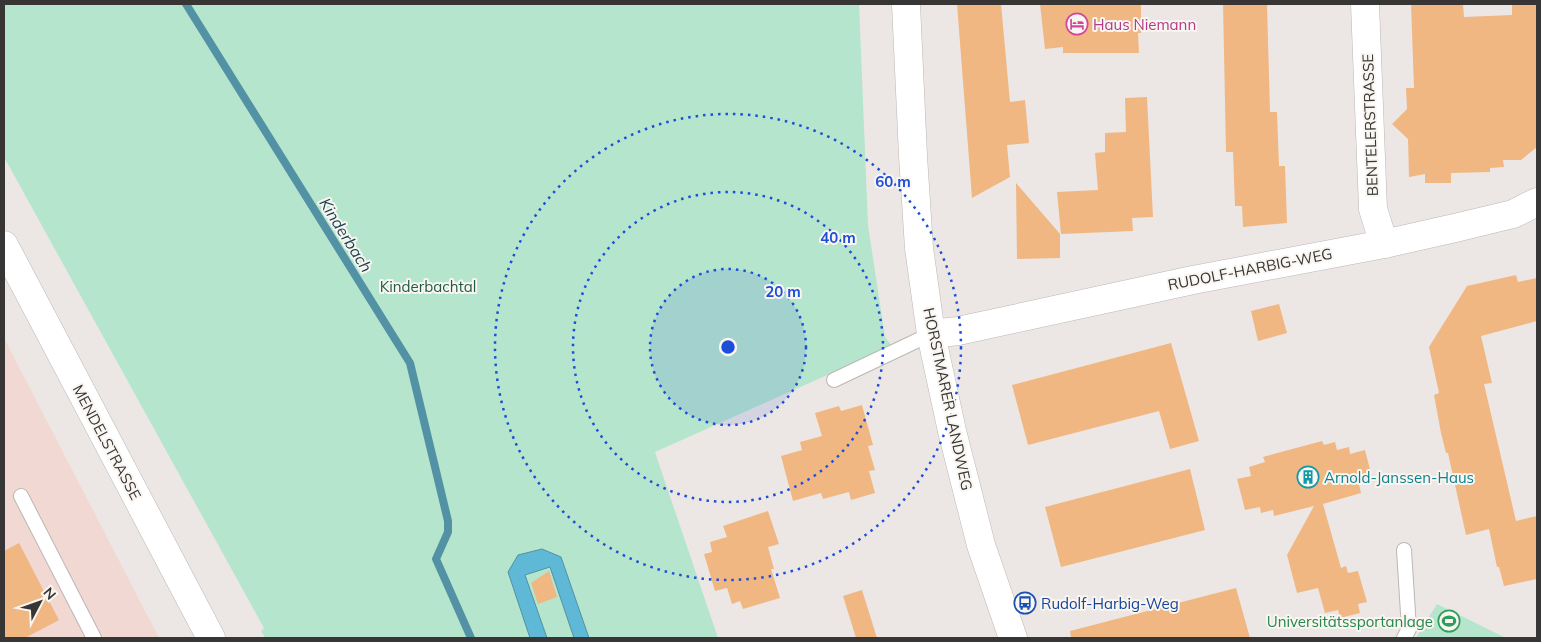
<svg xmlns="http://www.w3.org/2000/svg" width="1541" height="642" font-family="Mulish,sans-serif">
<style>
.commercial{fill:#f2d8d2}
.green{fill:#b5e5cd}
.water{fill:#5fb8d5;stroke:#5391a5}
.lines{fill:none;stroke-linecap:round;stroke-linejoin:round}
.stream{stroke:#5391a5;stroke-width:8}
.building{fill:#f0b783}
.lane-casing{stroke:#bbb7b4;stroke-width:16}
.street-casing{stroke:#bbb7b4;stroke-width:29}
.secondary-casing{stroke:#bbb7b4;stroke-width:29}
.lane{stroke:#fff;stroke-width:14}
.street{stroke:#fff;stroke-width:28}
.secondary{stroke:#fff;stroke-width:28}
.ring{fill:none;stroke:#1d4ed8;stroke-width:2.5;stroke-dasharray:2.5 5}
.labels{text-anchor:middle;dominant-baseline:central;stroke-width:4;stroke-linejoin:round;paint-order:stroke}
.hotel-label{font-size:15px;fill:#b23c85;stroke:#f9f5f1;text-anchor:start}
.street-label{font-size:15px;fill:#373634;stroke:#f9f5f1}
.park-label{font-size:15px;fill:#1f5c44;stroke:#f9f5f1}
.culture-label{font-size:15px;fill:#0d838f;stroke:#f9f5f1;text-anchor:start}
.transit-label{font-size:15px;fill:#164399;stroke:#f9f5f1;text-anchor:start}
.leisure-label{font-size:15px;fill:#27864d;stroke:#f9f5f1;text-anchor:end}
.water-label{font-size:16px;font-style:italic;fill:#163f4b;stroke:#f9f5f1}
.centre{fill:#1d4ed8;stroke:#f9f5f1;stroke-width:2.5}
.ring-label{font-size:15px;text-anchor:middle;font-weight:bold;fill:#1d4ed8;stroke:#f9f5f1;stroke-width:4;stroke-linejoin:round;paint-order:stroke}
</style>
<rect width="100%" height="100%" fill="#ece7e4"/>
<!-- commercial -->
<path class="commercial" d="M 4,338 L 159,638 L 4,638 Z"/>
<!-- green -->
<g class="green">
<path d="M 4,4 L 859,4 L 868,225 L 885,337 L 892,346 L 655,452 L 718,638 L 265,638 L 261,631 L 264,628 L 4,157 Z"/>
<path d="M 1437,604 L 1506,638 L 1416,638 Z"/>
</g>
<!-- water -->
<path class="water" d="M 542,549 L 561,557 L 589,638 L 574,638 L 550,567 L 525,575 L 547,638 L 530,638 L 508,572 L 518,555 Z"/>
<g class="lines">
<!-- stream -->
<path class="stream" d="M 186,4 L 410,363 L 448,521 L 448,532 L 436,559 L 471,638"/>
</g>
<!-- building -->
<g class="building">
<path d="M 957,4 L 1001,4 L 1010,102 L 1025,100 L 1029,143 L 1007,145 L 1010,177 L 972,198 Z"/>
<path d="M 1040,4 L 1141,4 L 1141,33 L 1138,33 L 1139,53 L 1063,53 L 1063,47 L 1045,49 Z"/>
<path d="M 1223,4 L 1267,4 L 1270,112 L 1277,112 L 1279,166 L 1285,166 L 1287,223 L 1243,227 L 1242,206 L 1235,206 L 1233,152 L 1226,152 Z"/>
<path d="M 1411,4 L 1463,4 L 1464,17 L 1512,15 L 1512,4 L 1537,4 L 1537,147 L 1521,160 L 1503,160 L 1504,167 L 1490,168 L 1490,172 L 1451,173 L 1451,183 L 1425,183 L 1425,174 L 1409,177 L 1408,139 L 1392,124 L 1407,109 L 1406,88 L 1414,88 Z"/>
<path d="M 1147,97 L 1153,217 L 1132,218 L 1133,231 L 1061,234 L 1057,192 L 1098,190 L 1095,153 L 1105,152 L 1105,133 L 1126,132 L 1125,98 Z"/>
<path d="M 1016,183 L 1060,234 L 1060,258 L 1017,259 Z"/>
<path d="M 1516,275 L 1518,282 L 1537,278 L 1537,321 L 1481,336 L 1492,383 L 1484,384 L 1516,521 L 1537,516 L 1537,579 L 1504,586 L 1499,567 L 1497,567 L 1489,529 L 1466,535 L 1448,453 L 1446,453 L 1441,433 L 1434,395 L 1439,393 L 1429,347 L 1467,286 Z"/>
<path d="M 1279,304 L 1287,333 L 1258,341 L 1251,311 Z"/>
<path d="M 1171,343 L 1199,441 L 1170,449 L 1159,411 L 1028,445 L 1012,385 Z"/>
<path d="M 862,405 L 873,445 L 868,446 L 875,470 L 869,471 L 875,493 L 851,500 L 849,492 L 823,499 L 821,493 L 793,501 L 781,456 L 802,450 L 800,442 L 822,436 L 815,413 L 839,406 L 841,411 Z"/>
<path d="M 1322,441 L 1324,445 L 1335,442 L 1337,450 L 1349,447 L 1350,454 L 1365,450 L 1373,481 L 1359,484 L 1361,493 L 1323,504 L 1341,568 L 1346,566 L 1348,573 L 1358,571 L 1367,602 L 1358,604 L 1360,613 L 1340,618 L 1338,610 L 1325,613 L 1318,588 L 1297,593 L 1287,555 L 1314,506 L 1274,516 L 1273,510 L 1261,513 L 1260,507 L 1245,510 L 1237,479 L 1251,476 L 1249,467 L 1265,462 L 1263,457 Z"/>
<path d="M 1190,469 L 1205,530 L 1061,567 L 1045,507 Z"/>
<path d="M 768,511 L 779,544 L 768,547 L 774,569 L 771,569 L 780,598 L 743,609 L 740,601 L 732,604 L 727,588 L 715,591 L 704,554 L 712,552 L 710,542 L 727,537 L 723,526 Z"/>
<path d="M 19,543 L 59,620 L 25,638 L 4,638 L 4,551 Z"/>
<path d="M 549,571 L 557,597 L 538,604 L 531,583 Z"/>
<path d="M 1236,588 L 1250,638 L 1071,638 L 1070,631 Z"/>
<path d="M 862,590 L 877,638 L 856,638 L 843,596 Z"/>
</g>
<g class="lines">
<!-- lane casing -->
<g class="lane-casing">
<g id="lane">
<path d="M 834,380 L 931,334"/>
<path d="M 21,496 L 94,638"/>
<path d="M 1404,550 L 1409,629 L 1404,638"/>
</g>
</g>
<!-- street casing -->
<g class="street-casing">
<g id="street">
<path d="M 906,4 L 913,156 L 919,248 L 931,334 L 952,431 L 981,545 L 1013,638"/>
<path d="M 1365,4 L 1373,209 L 1384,244"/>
<path d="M 931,334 L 958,331 L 1193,280 L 1384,244 L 1455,228 L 1513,214 L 1537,202"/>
</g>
</g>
<!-- secondary casing -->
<g class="secondary-casing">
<path id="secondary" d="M 4,245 L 211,638"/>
</g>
<!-- lane -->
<use href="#lane" class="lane"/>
<!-- street -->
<use href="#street" class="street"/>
<!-- secondary -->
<use href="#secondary" class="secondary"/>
</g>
<!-- distance rings -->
<circle cx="728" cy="347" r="78" fill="#1d4ed8" fill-opacity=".12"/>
<g class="ring">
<circle cx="728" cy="347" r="78"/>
<circle cx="728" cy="347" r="155"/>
<circle cx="728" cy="347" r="233"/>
</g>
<!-- icons -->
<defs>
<g id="hotel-ring" transform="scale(1.125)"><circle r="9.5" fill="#f9f5f1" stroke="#d1479c" stroke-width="1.5"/><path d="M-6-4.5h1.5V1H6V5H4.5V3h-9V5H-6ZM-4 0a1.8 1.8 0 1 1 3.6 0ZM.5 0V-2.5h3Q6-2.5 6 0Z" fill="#d1479c"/></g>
<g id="building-ring" transform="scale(1.125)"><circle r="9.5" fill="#f9f5f1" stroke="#0f9aa8" stroke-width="1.5"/><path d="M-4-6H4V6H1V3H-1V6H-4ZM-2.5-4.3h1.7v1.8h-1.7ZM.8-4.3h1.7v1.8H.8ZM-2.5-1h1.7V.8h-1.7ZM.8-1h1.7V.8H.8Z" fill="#0f9aa8"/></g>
<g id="bus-ring" transform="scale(1.125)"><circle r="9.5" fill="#f9f5f1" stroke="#1a4fb4" stroke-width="1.5"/><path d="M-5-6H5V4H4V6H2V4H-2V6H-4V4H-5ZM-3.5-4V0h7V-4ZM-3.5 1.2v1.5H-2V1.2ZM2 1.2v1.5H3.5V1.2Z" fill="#1a4fb4"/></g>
<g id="stadium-ring" transform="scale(1.125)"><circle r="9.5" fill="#f9f5f1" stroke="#2e9e5b" stroke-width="1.5"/><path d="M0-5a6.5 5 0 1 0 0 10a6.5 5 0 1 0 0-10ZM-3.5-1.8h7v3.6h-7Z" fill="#2e9e5b"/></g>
</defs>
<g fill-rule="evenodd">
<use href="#hotel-ring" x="1077" y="24"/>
<use href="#building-ring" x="1308" y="477"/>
<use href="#bus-ring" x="1025" y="603"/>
<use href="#stadium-ring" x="1449" y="621"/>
</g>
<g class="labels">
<!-- hotel labels -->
<g class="hotel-label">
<text x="1093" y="24">Haus Niemann</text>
</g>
<!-- street labels -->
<g class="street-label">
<text transform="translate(1370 125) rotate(-92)">BENTELERSTRASSE</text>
<text transform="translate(1250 269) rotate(-11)">RUDOLF-HARBIG-WEG</text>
<text transform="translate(948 399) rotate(78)">HORSTMARER LANDWEG</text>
<text transform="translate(107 442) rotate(62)">MENDELSTRASSE</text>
</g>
<!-- park labels -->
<g class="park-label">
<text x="428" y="286">Kinderbachtal</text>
</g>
<!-- culture labels -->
<g class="culture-label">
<text x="1324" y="477">Arnold-Janssen-Haus</text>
</g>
<!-- transit labels -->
<g class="transit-label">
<text x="1041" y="603">Rudolf-Harbig-Weg</text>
</g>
<!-- leisure labels -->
<g class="leisure-label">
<text x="1433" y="621">Universitätssportanlage</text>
</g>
<!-- water labels -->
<g class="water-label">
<text transform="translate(346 235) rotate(58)">Kinderbach</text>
</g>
</g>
<circle cx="728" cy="347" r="8" class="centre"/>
<g class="ring-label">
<text x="893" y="187">60 m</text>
<text x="838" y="243">40 m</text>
<text x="783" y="297">20 m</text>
</g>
<!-- border -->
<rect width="1541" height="642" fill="none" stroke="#373634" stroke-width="10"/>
<!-- north arrow -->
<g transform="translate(40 602) rotate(49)" stroke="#f9f5f1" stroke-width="4" paint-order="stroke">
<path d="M0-4L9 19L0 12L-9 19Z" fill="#373634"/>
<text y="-8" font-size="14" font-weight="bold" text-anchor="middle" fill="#373634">N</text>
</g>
</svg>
